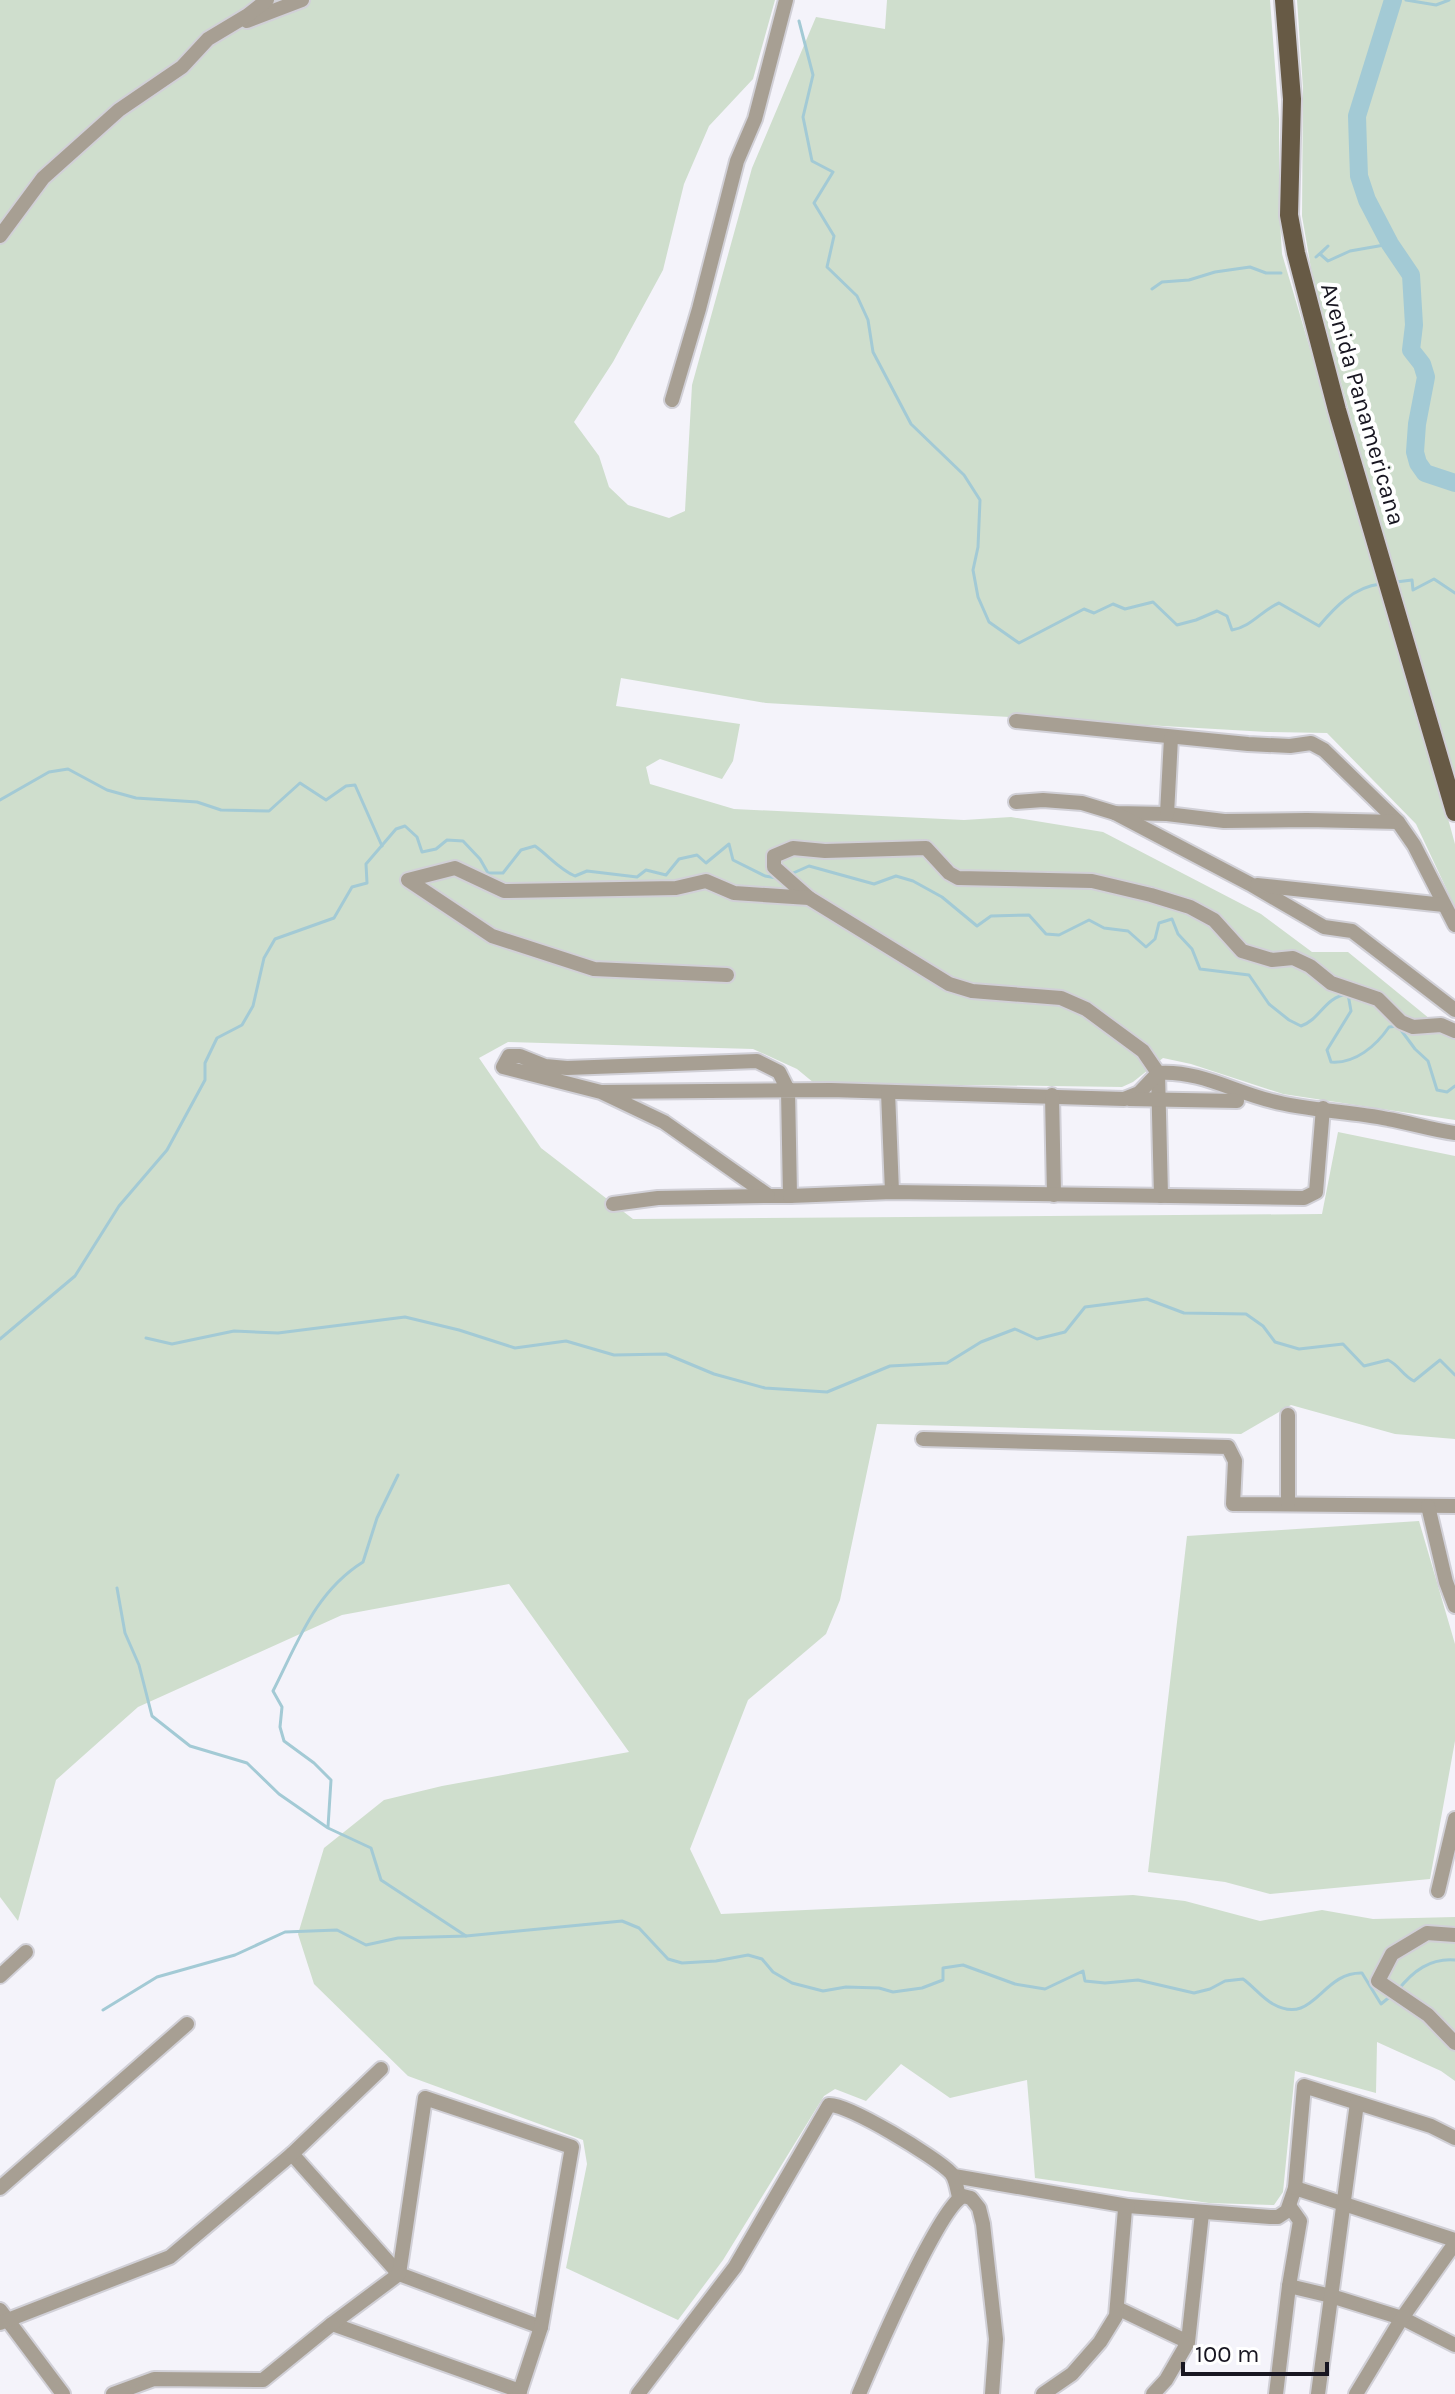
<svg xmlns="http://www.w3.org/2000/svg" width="1455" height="2394" font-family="Karla,sans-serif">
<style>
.grass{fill:#cfdecd}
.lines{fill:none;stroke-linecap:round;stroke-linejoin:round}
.stream{stroke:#a3cad5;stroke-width:3}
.river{stroke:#a3cad5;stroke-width:18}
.minor-casing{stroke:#d1d0d7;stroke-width:18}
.major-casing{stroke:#d1d0d7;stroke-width:22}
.minor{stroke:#a79f93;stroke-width:14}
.major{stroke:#675a45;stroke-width:18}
.labels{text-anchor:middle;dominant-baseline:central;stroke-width:8;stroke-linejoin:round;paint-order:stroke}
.street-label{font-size:24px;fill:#181621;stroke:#fff}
</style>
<rect width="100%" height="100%" fill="#f4f3fa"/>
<!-- grass -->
<g class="grass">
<path d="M 0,0 L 775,0 L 753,79 L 709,126 L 684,184 L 663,270 L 613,362 L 574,422 L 599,456 L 609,487 L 628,505 L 669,518 L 685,511 L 692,385 L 752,168 L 816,17 L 885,29 L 887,0 L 1270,0 L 1279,119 L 1279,206 L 1282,254 L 1326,403 L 1367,525 L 1455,844 L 1455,907 L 1416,824 L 1327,733 L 1267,732 L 766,703 L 621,678 L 616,706 L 740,724 L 733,761 L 722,779 L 660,759 L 646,767 L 650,784 L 734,809 L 964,820 L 1011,817 L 1103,832 L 1261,914 L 1312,952 L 1348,952 L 1430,1019 L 1455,1030 L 1455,1120 L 1283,1094 L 1191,1064 L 1163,1058 L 1133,1082 L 1122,1087 L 814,1083 L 797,1069 L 753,1049 L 508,1042 L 479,1058 L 541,1148 L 633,1219 L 1322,1214 L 1338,1132 L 1455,1156 L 1455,1439 L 1395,1434 L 1291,1405 L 1241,1434 L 877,1424 L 840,1600 L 826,1634 L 748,1700 L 690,1849 L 721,1914 L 1133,1895 L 1185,1901 L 1260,1921 L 1322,1910 L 1373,1919 L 1455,1917 L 1455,2081 L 1441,2071 L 1377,2042 L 1376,2093 L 1295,2071 L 1283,2192 L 1274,2205 L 1209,2203 L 1035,2178 L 1027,2080 L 950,2098 L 901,2064 L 866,2101 L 835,2089 L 824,2096 L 723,2260 L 678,2320 L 566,2268 L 587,2164 L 583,2140 L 408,2076 L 314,1984 L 298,1934 L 324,1848 L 384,1800 L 442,1786 L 629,1752 L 509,1584 L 342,1615 L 138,1707 L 56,1780 L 18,1921 L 0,1897 Z"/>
<path d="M 1297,0 L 1455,0 L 1455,778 L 1416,656 L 1313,280 L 1302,216 L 1303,88 Z"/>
<path d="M 1419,1521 L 1455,1644 L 1455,1741 L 1430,1879 L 1270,1894 L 1225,1882 L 1148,1872 L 1187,1536 Z"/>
</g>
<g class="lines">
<!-- stream -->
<g class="stream">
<path d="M 1406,0 L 1436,5 L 1449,0"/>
<path d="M 799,21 L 813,75 L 803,117 L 812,161 L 833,172 L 814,203 L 834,236 L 827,267 L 857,296 L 868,320 L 873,352 L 911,424 L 964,475 L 980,500 L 978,547 L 973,570 L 978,597 L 989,622 L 1019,643 L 1084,609 L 1094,613 L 1113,604 L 1125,609 L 1153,602 L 1177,625 L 1196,620 L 1217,611 L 1227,616 L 1232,630 C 1251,627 1262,610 1279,603 L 1319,626 C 1335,607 1354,587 1380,584"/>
<path d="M 1316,257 L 1328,246 L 1320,254 L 1328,261 L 1350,251 L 1390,244"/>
<path d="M 1152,289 L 1162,282 L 1189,280 L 1215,272 L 1250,267 L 1266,273 L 1281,273"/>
<path d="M 1396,582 L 1412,580 L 1413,590 L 1434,579 L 1455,593"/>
<path d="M 0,800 L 49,772 L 68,769 L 107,790 L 136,798 L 197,802 L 221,810 L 269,811 L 300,783 L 326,800 L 346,786 L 355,785 L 382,846"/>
<path d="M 791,874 L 809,866 L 874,884 L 896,876 L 913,881 L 942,897 L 977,926 L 991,916 L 1029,915 L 1046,934 L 1059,935 L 1089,920 L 1104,928 L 1128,931 L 1146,947 L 1155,939 L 1159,923 L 1172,919 L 1178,934 L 1192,949 L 1200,969 L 1249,975 L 1269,1004 L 1289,1020 L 1301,1026 C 1321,1019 1324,997 1348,994 L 1351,1011 L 1327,1050 L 1331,1062 C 1355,1064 1376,1046 1389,1027 L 1398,1026 L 1415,1049 L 1428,1061 L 1437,1090 L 1447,1092 L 1455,1086"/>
<path d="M 146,1338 L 172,1344 L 234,1331 L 278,1333 L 405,1317 L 459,1330 L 515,1348 L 566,1341 L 614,1355 L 666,1354 L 714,1374 L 765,1388 L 827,1392 L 890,1366 L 947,1363 L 981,1342 L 1015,1329 L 1037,1339 L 1065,1332 L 1085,1307 L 1147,1299 L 1184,1313 L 1246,1314 L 1263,1326 L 1275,1342 L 1299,1349 L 1343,1344 L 1364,1366 L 1388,1360 C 1399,1365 1403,1376 1414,1381 L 1440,1360 L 1455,1375"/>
<path d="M 0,1339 L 75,1276 L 119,1206 L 167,1150 L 205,1080 L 205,1063 L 217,1038 L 242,1025 L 253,1006 L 264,958 L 275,939 L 334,918 L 352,887 L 367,883 L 366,864 L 396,829 L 405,826 L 417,837 L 422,852 L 436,849 L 447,840 L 463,841 L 480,859 L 488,873 L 503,873 L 521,850 L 535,846 C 549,856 559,869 575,876 L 587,871 L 637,877 L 646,870 L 666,875 L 679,859 L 697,855 L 706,863 L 729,844 L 733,860 L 765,876 L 777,878"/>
<path d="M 117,1588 L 125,1633 L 139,1665 L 152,1716 L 190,1746 L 247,1763 L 279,1794 L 328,1828 L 371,1848 L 381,1880 L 466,1936"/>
<path d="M 328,1827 L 331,1780 L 314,1763 L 284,1741 L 280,1727 L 282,1707 L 273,1691 C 298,1642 315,1592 363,1562 L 377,1518 L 398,1475"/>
<path d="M 1398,1990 C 1413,1971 1430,1958 1455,1960"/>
<path d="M 103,2010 L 157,1977 L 235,1955 L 285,1932 L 337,1930 L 366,1945 L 398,1938 L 466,1936 L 622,1921 L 639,1928 L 668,1959 L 682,1963 L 716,1961 L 748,1955 L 762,1959 L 773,1972 L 792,1983 L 823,1991 L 846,1987 L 879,1988 L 893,1992 L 922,1988 L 943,1980 L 943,1968 L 963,1965 L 1015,1984 L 1045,1989 L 1083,1971 L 1085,1981 L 1105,1983 L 1138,1980 L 1194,1993 L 1210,1989 L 1225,1981 L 1243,1979 C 1253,1986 1262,1998 1273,2004 C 1314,2027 1321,1972 1362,1973 L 1381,2004 L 1392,1995"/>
</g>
<!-- river -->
<path class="river" d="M 1393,0 L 1357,116 L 1358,148 L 1359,176 L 1367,200 L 1390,244 L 1411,275 L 1414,325 L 1411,350 L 1422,364 L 1426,377 L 1417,424 L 1415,452 L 1418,463 L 1425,473 L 1455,483"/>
<!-- minor casing -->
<g class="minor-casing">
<g id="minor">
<path d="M 247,21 L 302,0"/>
<path d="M 0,236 L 43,178 L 119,110 L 182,67 L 208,39 L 248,15 L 267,0"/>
<path d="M 672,400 L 699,309 L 737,161 L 755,119 L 786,0"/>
<path d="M 1016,721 L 1248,744 L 1290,746 L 1311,743 L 1324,750 L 1398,822 L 1414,845 L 1455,925"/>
<path d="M 1016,802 L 1043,800 L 1082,803 L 1115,813 L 1167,814 L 1224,821 L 1307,820 L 1398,822"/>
<path d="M 1115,813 L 1250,884 L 1324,927 L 1352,931 L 1455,1010"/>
<path d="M 1167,814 L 1171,738"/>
<path d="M 1257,885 L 1444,905"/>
<path d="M 809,898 L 774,867 L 774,856 L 793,848 L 825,851 L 926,848 L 949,873 L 958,878 L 1092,881 L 1151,895 L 1190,907 L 1214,920 L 1242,951 L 1272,960 L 1293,958 L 1310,966 L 1331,983 L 1378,999 L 1401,1022 L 1413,1027 L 1441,1025 L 1455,1031"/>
<path d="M 727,975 L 594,969 L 492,936 L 408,880 L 455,868 L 504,891 L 676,888 L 706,881 L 734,893 L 809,898 L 949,984 L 972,991 L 1061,998 L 1086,1009 L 1143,1051 L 1158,1073 L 1161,1196"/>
<path d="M 601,1092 L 664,1122 L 769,1196 L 790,1196 L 788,1090 L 779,1072 L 757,1061 L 567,1068 L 545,1066 L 520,1056 L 509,1056 L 503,1067 L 601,1092 L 831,1090 L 1124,1099 L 1139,1093 L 1158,1073 C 1199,1070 1234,1092 1272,1101 C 1309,1111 1350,1111 1388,1119 C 1411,1123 1432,1130 1455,1133"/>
<path d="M 888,1092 L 892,1192"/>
<path d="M 1052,1095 L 1054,1195"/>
<path d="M 1129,1099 L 1237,1101"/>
<path d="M 790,1196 L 892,1192 L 1304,1198 L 1316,1192 L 1323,1108"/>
<path d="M 613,1204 L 658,1198 L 768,1196"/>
<path d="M 923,1439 L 1228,1447 L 1235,1461 L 1233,1504 L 1455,1506"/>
<path d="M 1288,1504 L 1288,1415"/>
<path d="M 1428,1506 L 1446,1582 L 1455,1606"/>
<path d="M 1438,1891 L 1455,1819"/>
<path d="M 1455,1935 L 1427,1933 L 1392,1954 L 1378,1981 L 1428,2015 L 1455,2043"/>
<path d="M 0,1976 L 26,1952"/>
<path d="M 292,2154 L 399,2274 L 541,2327"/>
<path d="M 954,2176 L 1128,2206 L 1270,2217 L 1278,2217 L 1287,2211 L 1295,2188 L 1455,2240"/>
<path d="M 0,2188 L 187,2024"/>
<path d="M 1295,2188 L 1304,2086 L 1431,2126 L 1455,2138"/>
<path d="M 1289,2286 L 1331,2296 L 1402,2318 L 1455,2345"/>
<path d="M 1117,2308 L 1188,2342"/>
<path d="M 0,2310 L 63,2394"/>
<path d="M 0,2323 L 170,2257 L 292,2154 L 381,2069"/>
<path d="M 332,2324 L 520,2391"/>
<path d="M 113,2394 L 154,2379 L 263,2380 L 332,2324 L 399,2274 L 425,2098 L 572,2147 L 541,2327 L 519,2394"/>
<path d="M 638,2394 L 735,2267 L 829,2105 C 847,2103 937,2158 951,2173 C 956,2179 957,2189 959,2197"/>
<path d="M 859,2394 C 873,2361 938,2209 963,2196 L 971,2198 L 979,2208 L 983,2224 L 996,2339 L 992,2394"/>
<path d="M 1043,2394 L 1072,2374 L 1100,2342 L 1116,2316 L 1125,2209 L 1128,2206"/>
<path d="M 1153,2394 L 1166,2380 L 1188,2342 L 1202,2213"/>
<path d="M 1276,2394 L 1289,2286 L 1300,2221 L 1290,2207"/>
<path d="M 1318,2394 L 1357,2103"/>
<path d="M 1356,2394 L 1402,2318 L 1455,2243"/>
</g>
</g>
<!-- major casing -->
<g class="major-casing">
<path id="major" d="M 1284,0 L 1292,99 L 1289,215 L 1296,253 L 1337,410 L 1455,812"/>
</g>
<!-- minor -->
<use href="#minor" class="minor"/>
<!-- major -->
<use href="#major" class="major"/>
</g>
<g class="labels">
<!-- street labels -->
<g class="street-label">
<text transform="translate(1363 404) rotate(74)">Avenida Panamericana</text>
</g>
</g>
<!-- scale -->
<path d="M1183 2362v12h144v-12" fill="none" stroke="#181621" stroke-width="4"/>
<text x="1195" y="2362" font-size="24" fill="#181621" stroke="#ffffff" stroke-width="6" paint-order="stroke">100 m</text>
</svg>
